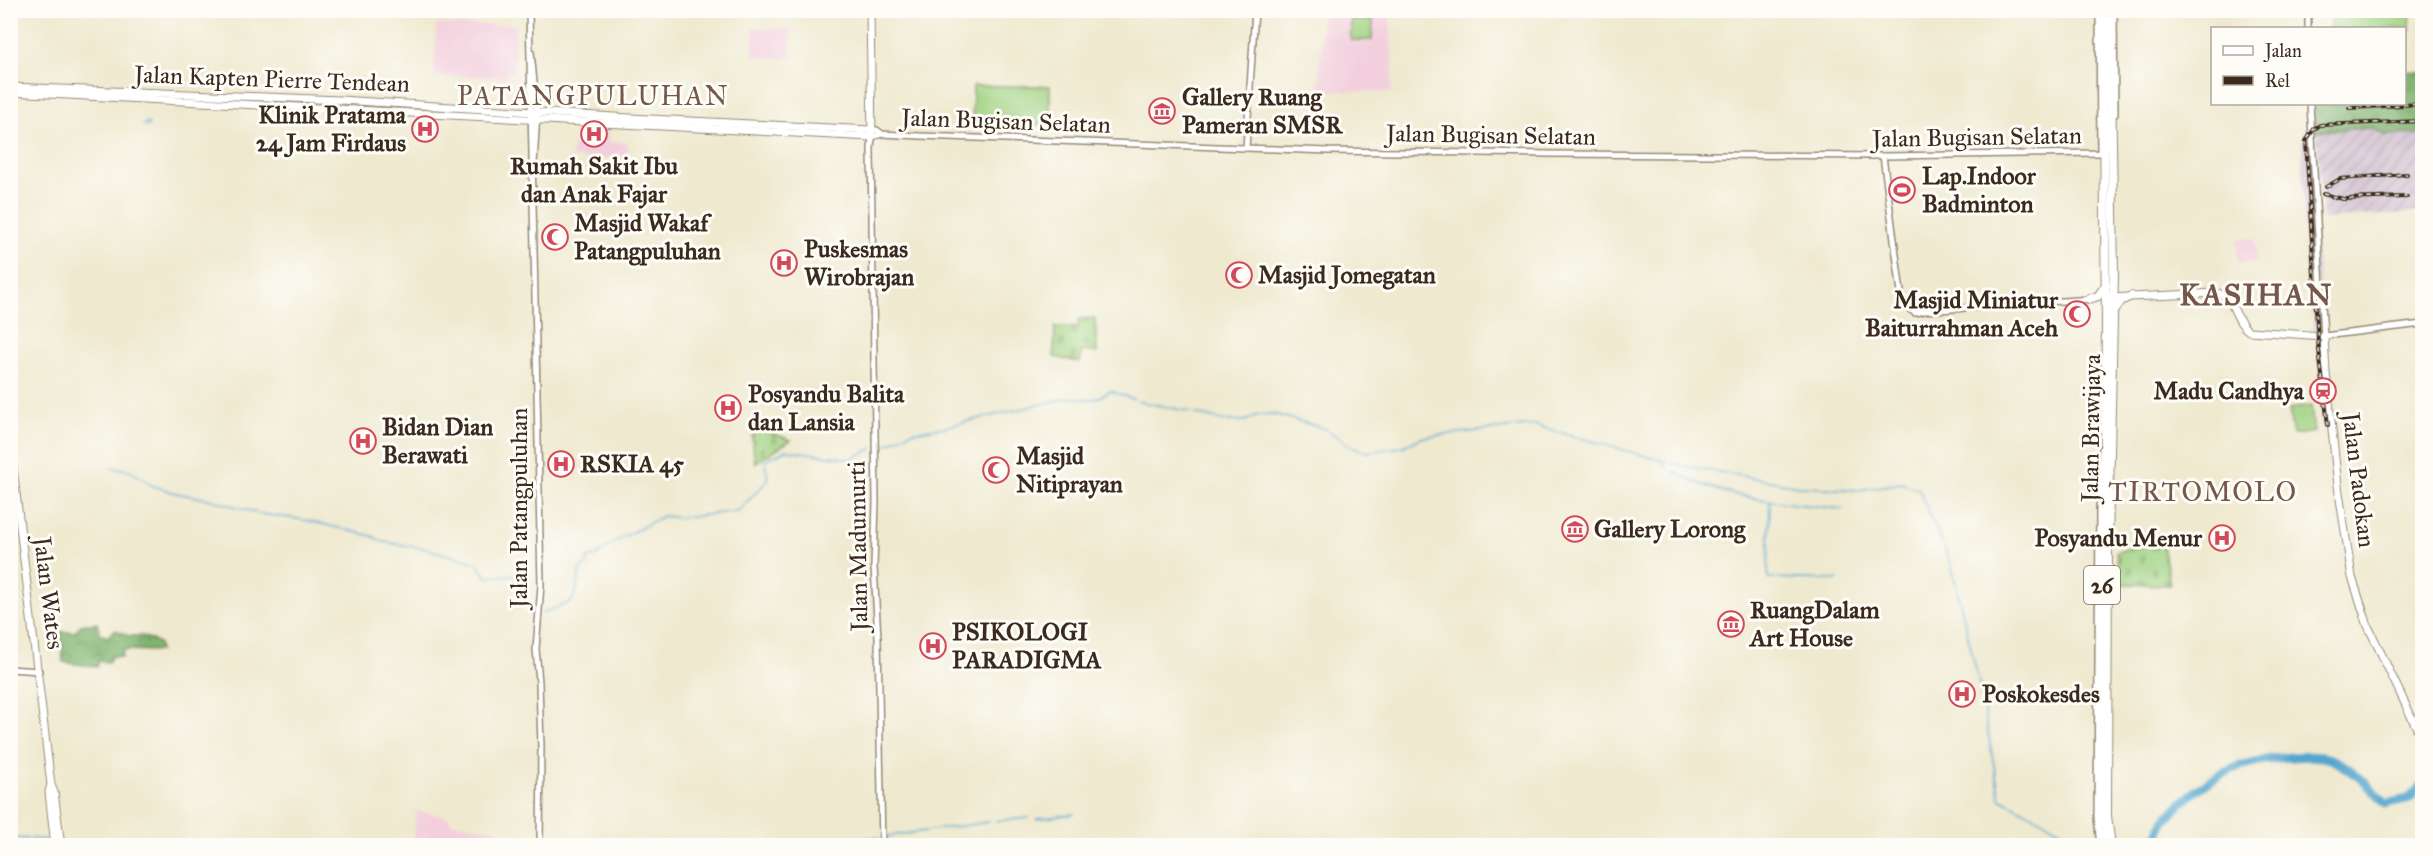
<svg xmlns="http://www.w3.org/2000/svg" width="2433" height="856" font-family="'IM FELL Great Primer',serif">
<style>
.built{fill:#f3cfde}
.industrial{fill:url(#industrial-furrows)}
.railway{fill:#cfbdce}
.forest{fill:url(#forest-crowns);stroke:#5e6f47;stroke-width:1.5}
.cemetery{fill:url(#cemetery-stones);stroke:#6e7e50;stroke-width:1.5}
.pitch{fill:#a0d282;stroke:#6e7e50;stroke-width:1.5}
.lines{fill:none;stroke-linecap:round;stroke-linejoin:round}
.stream{stroke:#53a6ce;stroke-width:1.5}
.river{stroke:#53a6ce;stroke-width:9}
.minor-casing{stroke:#958a76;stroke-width:8}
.major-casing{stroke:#958a76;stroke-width:9}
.highway-casing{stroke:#958a76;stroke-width:10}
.minor{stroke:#fff;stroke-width:5}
.major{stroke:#fff;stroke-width:7}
.highway{stroke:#fff;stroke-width:8}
.rail-casing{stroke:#3b2a1e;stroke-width:4}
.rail{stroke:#fdfcf7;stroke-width:1.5;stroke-dasharray:4.5;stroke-linecap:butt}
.labels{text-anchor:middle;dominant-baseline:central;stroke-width:6;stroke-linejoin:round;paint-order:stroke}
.shield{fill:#fdfcf7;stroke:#75695f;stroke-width:1.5}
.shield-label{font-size:22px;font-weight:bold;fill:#3b2a1e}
.street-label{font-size:24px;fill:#3b2a1e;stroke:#fdfcf7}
.poi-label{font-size:24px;font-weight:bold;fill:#3b2a1e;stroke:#fdfcf7;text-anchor:start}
.quarter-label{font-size:27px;letter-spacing:1.5px;fill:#75574b;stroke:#fdfcf7}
.district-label{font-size:30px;font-weight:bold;letter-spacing:1.5px;fill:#75574b;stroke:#fdfcf7}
</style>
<defs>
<pattern id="industrial-furrows" width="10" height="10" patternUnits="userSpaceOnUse" patternTransform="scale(1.5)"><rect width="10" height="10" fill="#cfbdce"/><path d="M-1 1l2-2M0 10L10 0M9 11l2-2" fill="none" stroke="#a99aa7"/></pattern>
<pattern id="forest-crowns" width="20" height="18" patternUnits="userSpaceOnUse" patternTransform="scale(1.5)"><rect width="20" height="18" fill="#80b470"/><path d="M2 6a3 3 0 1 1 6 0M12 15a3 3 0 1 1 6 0" fill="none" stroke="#6a935b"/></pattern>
<pattern id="cemetery-stones" width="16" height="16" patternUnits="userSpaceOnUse" patternTransform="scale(1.5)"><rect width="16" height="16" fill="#a0d282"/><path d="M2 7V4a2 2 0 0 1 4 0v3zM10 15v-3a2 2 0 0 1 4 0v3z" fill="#8bb470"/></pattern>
</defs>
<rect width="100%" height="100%" fill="#fdfcf7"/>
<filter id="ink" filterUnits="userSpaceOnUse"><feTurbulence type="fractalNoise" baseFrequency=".0167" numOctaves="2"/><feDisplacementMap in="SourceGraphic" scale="12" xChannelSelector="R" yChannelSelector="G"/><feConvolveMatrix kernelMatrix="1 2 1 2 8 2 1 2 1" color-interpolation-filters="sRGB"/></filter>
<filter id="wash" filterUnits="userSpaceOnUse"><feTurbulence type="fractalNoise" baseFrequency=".008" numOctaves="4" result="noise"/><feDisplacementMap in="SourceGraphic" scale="24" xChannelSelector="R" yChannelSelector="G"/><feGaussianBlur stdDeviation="1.35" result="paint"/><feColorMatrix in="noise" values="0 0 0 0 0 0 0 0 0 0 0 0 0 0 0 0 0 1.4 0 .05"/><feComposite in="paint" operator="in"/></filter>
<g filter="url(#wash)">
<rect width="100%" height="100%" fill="#efe9cf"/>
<!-- built -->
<g class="built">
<path d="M 1322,11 L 1389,11 L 1393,63 L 1391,92 L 1319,91 Z"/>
<path d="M 436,25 L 515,25 L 515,72 L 506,72 L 505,77 L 434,76 Z"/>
<path d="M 753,28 L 791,29 L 791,58 L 753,56 Z"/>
<path d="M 580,125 L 608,126 L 608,142 L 628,143 L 628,158 L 572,158 L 573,145 L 580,145 Z"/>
<path d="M 2255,238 L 2257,261 L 2238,263 L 2236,240 Z"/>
<path d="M 417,811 L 448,817 L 451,823 L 498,830 L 497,843 L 510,845 L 412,845 Z"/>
</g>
<!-- industrial -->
<path class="industrial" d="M 2405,71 L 2422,72 L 2422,212 L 2323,219 L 2314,104 L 2404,104 Z"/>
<!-- railway -->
<path class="railway" d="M 2309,130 L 2321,321 L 2319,329 L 2316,332 L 2314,329 L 2305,231 L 2302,144 L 2303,137 Z"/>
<!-- forest -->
<g class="forest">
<path d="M 2405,71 L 2422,72 L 2422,134 L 2385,135 L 2372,128 L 2315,131 L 2314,104 L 2404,104 Z"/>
<path d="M 97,623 L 100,634 L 107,637 L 115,630 L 129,636 L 143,636 L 159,643 L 160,651 L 123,650 L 122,657 L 111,656 L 109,662 L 99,661 L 97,667 L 63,662 L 61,632 L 75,632 L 81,625 Z"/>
</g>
<!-- cemetery -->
<g class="cemetery">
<path d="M 1095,318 L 1097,353 L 1082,351 L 1080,362 L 1054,357 L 1055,327 L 1078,327 L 1079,319 Z"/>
<path d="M 760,429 L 791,440 L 755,463 L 752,436 Z"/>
<path d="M 2162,540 L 2170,585 L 2121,584 L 2116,552 Z"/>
</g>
<!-- pitch -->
<g class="pitch">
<path d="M 2331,11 L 2411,11 L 2408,59 L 2405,59 L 2404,28 L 2330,28 Z"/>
<path d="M 1351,19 L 1373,20 L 1372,40 L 1351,40 Z"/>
<path d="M 973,86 L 1050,86 L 1050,125 L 972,124 Z"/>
<path d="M 2311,406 L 2314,432 L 2293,435 L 2289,409 Z"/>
</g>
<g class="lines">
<!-- stream -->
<g class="stream">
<path d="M 143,126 L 145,123 L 149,124 L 147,127"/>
<path d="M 1138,401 L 1191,412"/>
<path d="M 1196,414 L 1225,421 L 1245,421 L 1258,415 L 1274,414 L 1326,429 L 1349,445 L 1367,452 L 1401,447 L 1424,437 L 1534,425 L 1674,464 L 1804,487 L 1859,490 L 1901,483 L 1919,489 L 1951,564 L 1978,678 L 2000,798 L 2079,840 L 2096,839"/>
<path d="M 878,447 L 888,444 L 911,432 L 944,427 L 1067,398 L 1095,399 L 1111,391 L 1133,399"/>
<path d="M 1664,462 L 1664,466 L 1668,469"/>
<path d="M 111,468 L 130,470 L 153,486 L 180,494 L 209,499 L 261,514 L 305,520 L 372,536 L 383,542 L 424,548 L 477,563 L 487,577 L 518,574 L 530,613 L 533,613"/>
<path d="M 1673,471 C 1722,500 1786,502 1842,509"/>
<path d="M 1770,501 L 1768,578 L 1838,580"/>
<path d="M 542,613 L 571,602 L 576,592 L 580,569 L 588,564 L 587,558 L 596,556 L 614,542 L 663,516 L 681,518 L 738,511 L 768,480 L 765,460 L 787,450 L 851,459 L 873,448"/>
<path d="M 1037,819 L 1074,814"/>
<path d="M 996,821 L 1028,818"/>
<path d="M 883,837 L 989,822"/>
<path d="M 2113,837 L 2121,837 L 2145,846"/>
<path d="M 10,838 L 51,840"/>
<path d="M 793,844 L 879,837"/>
<path d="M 773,846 L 788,844"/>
</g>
<!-- river -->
<path class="river" d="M 2156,846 C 2158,839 2159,829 2163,824 C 2178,802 2207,781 2230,770 C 2251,760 2312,751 2333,760 C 2355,770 2370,787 2386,804 L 2410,798 L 2422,785"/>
</g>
</g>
<g filter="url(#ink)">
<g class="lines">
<!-- minor casing -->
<g class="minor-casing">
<g id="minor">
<path d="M 529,10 L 541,585 L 536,649 L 539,682 L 541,747 L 540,846"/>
<path d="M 2114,10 L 2115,114"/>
<path d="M 2308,10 L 2308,28"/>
<path d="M 531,52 L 537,112 L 534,165"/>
<path d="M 2310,104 L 2324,336 L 2422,324"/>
<path d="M 871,130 L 877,130 L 882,134 L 920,136 L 1328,151 L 1549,154 L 1883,156 L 2100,153 L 2099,10"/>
<path d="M 882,134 L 872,137 L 871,149 L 876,502 L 874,567 L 878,638 L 882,846"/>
<path d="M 1246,148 L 1255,10"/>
<path d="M 1883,156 L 1902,300 L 1903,305 L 1915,313 L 1925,311 L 2090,299"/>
<path d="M 10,669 L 39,671"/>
<path d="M 2100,846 L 2097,817 L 2099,509 L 2102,448"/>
</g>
</g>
<!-- major casing -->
<g class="major-casing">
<g id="major">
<path d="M 10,87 L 340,100 L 630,118 L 871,130"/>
<path d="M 10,92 L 872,137 L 870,10"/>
<path d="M 2108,298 L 2218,293 C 2236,299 2234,321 2249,331 L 2324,336 L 2326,373 L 2338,486 L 2352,577 L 2368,626 L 2422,739"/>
<path d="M 10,443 L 51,785 L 54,792 L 61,846"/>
<path d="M 51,785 L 49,792 L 55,846"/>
</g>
</g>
<!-- highway casing -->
<g class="highway-casing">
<g id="highway">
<path d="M 2103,10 L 2106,323 L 2101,817 L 2104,846"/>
<path d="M 2110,10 L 2114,274 L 2108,542 L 2107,816 L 2111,846"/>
<path d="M 2089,299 L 2098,296 L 2106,285"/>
<path d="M 2115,310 L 2121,301 L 2131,296"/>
</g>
</g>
<!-- minor -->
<use href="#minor" class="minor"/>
<!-- major -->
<use href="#major" class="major"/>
<!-- highway -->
<use href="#highway" class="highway"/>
<!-- rail casing -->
<g class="rail-casing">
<g id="rail">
<path d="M 2349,108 L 2422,104"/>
<path d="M 2326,187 L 2340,179 L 2407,174"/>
<path d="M 2323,194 L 2343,199 L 2407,197"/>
<path d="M 2328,425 L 2318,342 L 2306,141 L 2314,129 L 2320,125 L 2422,121"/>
</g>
</g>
<!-- rail -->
<use href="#rail" class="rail"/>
</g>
</g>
<!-- icons -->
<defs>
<g id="museum-ring" transform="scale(1.35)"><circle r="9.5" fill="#fdfcf7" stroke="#d1495b" stroke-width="1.5"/><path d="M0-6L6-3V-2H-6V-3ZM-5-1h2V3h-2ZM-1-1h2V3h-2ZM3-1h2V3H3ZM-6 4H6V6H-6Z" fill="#d1495b"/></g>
<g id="hospital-ring" transform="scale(1.35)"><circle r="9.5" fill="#fdfcf7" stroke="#d1495b" stroke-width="1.5"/><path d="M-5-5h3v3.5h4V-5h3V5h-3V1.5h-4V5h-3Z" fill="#d1495b"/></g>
<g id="stadium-ring" transform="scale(1.35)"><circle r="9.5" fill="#fdfcf7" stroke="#d1495b" stroke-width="1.5"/><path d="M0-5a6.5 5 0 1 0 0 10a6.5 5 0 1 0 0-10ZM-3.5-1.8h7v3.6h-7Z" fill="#d1495b"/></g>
<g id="mosque-ring" transform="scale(1.35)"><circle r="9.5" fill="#fdfcf7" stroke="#d1495b" stroke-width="1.5"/><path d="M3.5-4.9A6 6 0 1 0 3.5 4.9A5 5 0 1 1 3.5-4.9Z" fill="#d1495b"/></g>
<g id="station-ring" transform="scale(1.35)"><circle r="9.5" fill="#fdfcf7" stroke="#d1495b" stroke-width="1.5"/><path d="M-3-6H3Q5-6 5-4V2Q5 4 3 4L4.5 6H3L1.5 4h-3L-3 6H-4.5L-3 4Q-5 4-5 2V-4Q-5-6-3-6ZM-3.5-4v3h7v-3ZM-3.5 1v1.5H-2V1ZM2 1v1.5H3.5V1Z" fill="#d1495b"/></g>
</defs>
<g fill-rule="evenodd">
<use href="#museum-ring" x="1162" y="111"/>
<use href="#hospital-ring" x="425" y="129"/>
<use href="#hospital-ring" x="594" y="134"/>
<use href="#stadium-ring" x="1902" y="190"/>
<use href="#mosque-ring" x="555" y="237"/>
<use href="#hospital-ring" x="784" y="263"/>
<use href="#mosque-ring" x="1239" y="275"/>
<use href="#mosque-ring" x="2077" y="314"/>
<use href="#station-ring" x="2323" y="391"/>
<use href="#hospital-ring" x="728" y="408"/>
<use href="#hospital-ring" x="363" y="441"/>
<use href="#hospital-ring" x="561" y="464"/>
<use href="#mosque-ring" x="996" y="470"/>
<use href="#museum-ring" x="1575" y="529"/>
<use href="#hospital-ring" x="2222" y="538"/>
<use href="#museum-ring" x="1731" y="624"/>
<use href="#hospital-ring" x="933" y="646"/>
<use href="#hospital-ring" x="1962" y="694"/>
</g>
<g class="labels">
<!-- shield labels -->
<rect class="shield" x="2084" y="566" width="36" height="38" rx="4.5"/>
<g class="shield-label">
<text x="2102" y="585">26</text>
</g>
<!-- street labels -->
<g class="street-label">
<text transform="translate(272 79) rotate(2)">Jalan Kapten Pierre Tendean</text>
<text transform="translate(1006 121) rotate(2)">Jalan Bugisan Selatan</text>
<text transform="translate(1491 135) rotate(1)">Jalan Bugisan Selatan</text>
<text transform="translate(1977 137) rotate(-1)">Jalan Bugisan Selatan</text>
<text transform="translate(2091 428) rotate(-89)">Jalan Brawijaya</text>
<text transform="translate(2359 480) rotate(83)">Jalan Padokan</text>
<text transform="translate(519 508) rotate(-90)">Jalan Patangpuluhan</text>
<text transform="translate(858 546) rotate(-91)">Jalan Madumurti</text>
<text transform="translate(49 593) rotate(83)">Jalan Wates</text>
</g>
<!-- poi labels -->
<g class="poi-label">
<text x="1182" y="97">Gallery Ruang<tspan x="1182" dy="28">Pameran SMSR</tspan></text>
<text x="406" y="115" text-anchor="end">Klinik Pratama<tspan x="406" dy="28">24 Jam Firdaus</tspan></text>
<text x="594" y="166" text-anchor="middle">Rumah Sakit Ibu<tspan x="594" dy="28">dan Anak Fajar</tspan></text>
<text x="1922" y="176">Lap.Indoor<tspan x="1922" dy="28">Badminton</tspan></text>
<text x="574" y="223">Masjid Wakaf<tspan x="574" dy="28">Patangpuluhan</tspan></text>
<text x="804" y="249">Puskesmas<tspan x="804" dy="28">Wirobrajan</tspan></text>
<text x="1258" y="275">Masjid Jomegatan</text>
<text x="2058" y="300" text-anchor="end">Masjid Miniatur<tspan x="2058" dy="28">Baiturrahman Aceh</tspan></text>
<text x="2304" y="391" text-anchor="end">Madu Candhya</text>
<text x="748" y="394">Posyandu Balita<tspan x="748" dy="28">dan Lansia</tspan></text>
<text x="382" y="427">Bidan Dian<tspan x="382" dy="28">Berawati</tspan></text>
<text x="1016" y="456">Masjid<tspan x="1016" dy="28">Nitiprayan</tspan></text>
<text x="580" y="464">RSKIA 45</text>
<text x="1594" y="529">Gallery Lorong</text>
<text x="2202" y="538" text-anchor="end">Posyandu Menur</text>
<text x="1750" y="610">RuangDalam<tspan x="1750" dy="28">Art House</tspan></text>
<text x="952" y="632">PSIKOLOGI<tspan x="952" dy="28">PARADIGMA</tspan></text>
<text x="1982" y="694">Poskokesdes</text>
</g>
<!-- quarter labels -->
<g class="quarter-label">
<text x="593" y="95">PATANGPULUHAN</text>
<text x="2203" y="491">TIRTOMOLO</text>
</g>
<!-- district labels -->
<g class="district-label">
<text x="2256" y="295">KASIHAN</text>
</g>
</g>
<!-- margin -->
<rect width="2433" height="856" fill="none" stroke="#fdfcf7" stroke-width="36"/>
<!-- legend -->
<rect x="2211" y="27" width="195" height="78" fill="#fdfcf7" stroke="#afa8a0" stroke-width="1.5"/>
<rect x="2223" y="46" width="30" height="9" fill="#ffffff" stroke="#afa8a0" stroke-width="1.5"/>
<text x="2265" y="57" font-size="18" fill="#3b2a1e">Jalan</text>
<rect x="2223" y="76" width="30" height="9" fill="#3b2a1e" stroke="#afa8a0" stroke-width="1.5"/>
<text x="2265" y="87" font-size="18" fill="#3b2a1e">Rel</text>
</svg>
